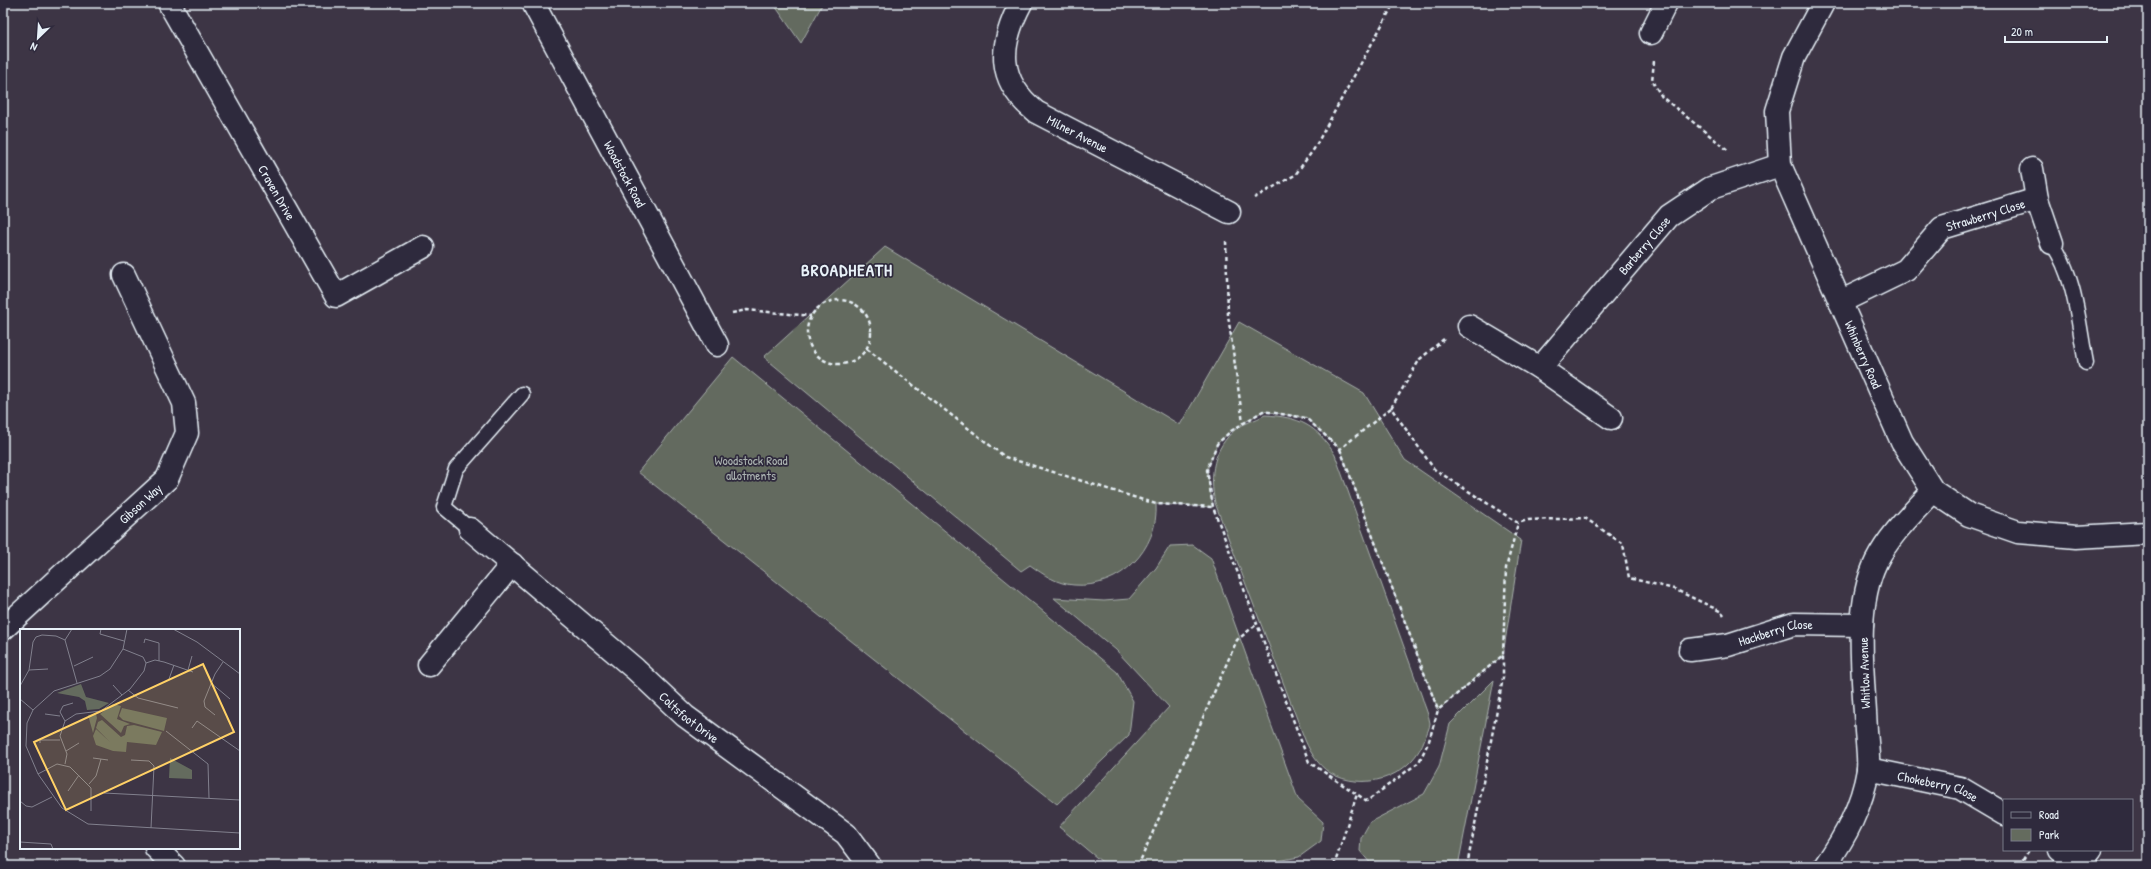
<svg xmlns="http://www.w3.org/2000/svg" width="2151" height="869" font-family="'Patrick Hand',sans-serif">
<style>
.green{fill:#646b5e;stroke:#a6aeab}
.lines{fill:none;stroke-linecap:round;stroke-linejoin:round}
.lane-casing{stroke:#e8f1f8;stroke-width:17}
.street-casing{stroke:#e8f1f8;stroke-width:25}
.path{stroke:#e8f1f8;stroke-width:2.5;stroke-dasharray:4 3;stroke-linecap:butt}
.lane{stroke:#2f2a3d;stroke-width:14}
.street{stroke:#2f2a3d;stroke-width:22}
.labels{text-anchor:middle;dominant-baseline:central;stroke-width:3.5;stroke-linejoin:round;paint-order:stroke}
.street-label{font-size:13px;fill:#e8f1f8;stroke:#2f2a3d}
.park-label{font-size:13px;fill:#adb5b3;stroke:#2f2a3d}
.district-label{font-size:17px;font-weight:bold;letter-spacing:1px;fill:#e8f1f8;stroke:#2f2a3d}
.inset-road{fill:none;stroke:#81808d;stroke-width:1}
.view{fill:#ffd166;fill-opacity:0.15;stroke:#ffd166;stroke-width:2}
.inset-edge{fill:none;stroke:#e8f1f8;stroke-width:2}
</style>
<rect width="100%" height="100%" fill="#3d3545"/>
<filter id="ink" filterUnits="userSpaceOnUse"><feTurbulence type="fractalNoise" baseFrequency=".025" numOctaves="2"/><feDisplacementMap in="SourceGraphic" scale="8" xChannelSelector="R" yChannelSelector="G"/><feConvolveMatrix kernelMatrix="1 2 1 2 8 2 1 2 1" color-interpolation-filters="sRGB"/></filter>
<g filter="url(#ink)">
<!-- green -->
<g class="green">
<path d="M 773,3 L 823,3 L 801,43 Z"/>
<path d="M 885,247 L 1180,425 L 1239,322 L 1364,393 L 1405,460 L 1521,540 L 1503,655 L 1438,710 L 1340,449 L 1306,418 L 1263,411 L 1231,431 L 1217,444 L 1207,470 L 1213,507 L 1156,504 C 1159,549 1120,589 1074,585 C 1057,584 1044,575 1030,565 L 1021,571 L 764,357 Z"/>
<path d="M 733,357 L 1117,672 L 1133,701 L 1129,735 L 1057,804 L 638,472 Z"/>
<path d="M 1265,415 C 1299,417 1317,425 1335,455 L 1422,697 C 1424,705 1429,715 1430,723 C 1430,727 1427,733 1425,738 C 1413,774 1371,791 1336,776 C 1320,769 1311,754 1305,740 L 1215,503 C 1209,475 1213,448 1236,429 C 1244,423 1256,420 1265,415 Z"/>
<path d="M 1193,545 L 1211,558 L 1298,799 L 1323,822 L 1321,841 L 1299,857 L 1251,866 L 1107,866 L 1059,827 L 1169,707 L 1116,650 L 1054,598 L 1104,601 L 1129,599 L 1156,568 L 1170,546 Z"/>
<path d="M 1494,680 L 1458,866 L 1377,866 L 1371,864 L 1360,851 L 1361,838 L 1370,822 L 1424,794 L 1439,767 L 1450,724 Z"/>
</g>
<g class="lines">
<!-- lane casing -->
<g class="lane-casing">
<g id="lane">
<path d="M 2052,243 C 2076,278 2078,322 2086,363"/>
<path d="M 470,529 L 444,507 L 456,469 L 522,394"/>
</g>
</g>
<!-- street casing -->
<g class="street-casing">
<g id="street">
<path id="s1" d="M 169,3 L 336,296 L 423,247"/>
<path id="s2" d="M 533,3 L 717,345"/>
<path id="s3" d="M 1021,3 C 999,45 996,80 1036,112 L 1229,212"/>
<path id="s4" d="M 1823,3 L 1794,57 L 1777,111 L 1780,165 L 1902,442 L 1933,491 L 1969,515 L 2018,532 L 2076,537 L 2148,533"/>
<path d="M 1651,33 L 1666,3"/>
<path d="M 2032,169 L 2037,199 L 2052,243"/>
<path id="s5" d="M 1840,302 L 1906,270 L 1942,228 L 2037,199"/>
<path d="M 1469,326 L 1540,368 L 1611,418"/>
<path id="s6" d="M 1540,368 L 1669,216 L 1711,188 L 1780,165"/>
<path id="s7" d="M 470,529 L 635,669 L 685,716 L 846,834 L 870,866"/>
<path id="s8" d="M 3,629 L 167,479 L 187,433 L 184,403 L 124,275"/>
<path id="s9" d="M 1690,650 L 1728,645 L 1794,624 L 1862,625"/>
<path d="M 429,665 L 512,564"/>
<path id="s10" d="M 1868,769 L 1960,788 L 2004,814"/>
<path d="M 156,848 L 174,866"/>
<path d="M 2060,850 L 2080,863 L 2091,850"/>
<path d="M 1825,866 C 1846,836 1862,806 1868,770 C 1869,758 1867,743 1866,731 C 1864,679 1853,610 1876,562 C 1890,534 1912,514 1933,491"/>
</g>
</g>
<!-- path -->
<g class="path">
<path d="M 1654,61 L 1652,81 L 1662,97 L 1729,151"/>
<path d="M 1254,198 L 1295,175 L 1314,149 L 1394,3"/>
<path d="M 1226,241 L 1228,315 L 1243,423"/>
<circle cx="839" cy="332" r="32"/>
<path d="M 732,313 L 747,310 L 811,316"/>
<path d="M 1444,339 L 1420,359 L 1391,408 L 1434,469 L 1518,523 L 1528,520 L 1585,518 L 1623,544 L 1629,578 L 1674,589 L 1722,612 L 1724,615"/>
<path d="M 867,349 L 1005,457 L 1156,504 L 1213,507"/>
<path d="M 1391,408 L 1340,449 L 1306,418 L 1263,411 L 1231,431 L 1217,444 L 1207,470 L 1213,507 L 1309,762 L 1367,801 L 1419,762 L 1429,741 L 1438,710 L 1503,655 L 1506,568 L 1518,523"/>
<path d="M 1340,449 L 1438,710"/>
<path d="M 1138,866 L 1237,640 L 1257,624"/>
<path d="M 1334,866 L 1357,794"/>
<path d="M 1467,866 L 1503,678 L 1503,655"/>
<path d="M 2019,866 L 2029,850"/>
</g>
<!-- lane -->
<use href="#lane" class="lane"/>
<!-- street -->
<use href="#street" class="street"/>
</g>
</g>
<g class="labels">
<!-- street labels -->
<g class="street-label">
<text stroke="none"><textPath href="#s3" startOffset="169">Milner Avenue</textPath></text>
<text stroke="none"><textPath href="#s2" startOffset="194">Woodstock Road</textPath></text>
<text stroke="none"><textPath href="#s1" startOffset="218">Craven Drive</textPath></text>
<text stroke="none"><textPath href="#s5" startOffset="174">Strawberry Close</textPath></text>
<text stroke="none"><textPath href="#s6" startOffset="161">Barberry Close</textPath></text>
<text stroke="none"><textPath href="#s4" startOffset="379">Whinberry Road</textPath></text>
<text stroke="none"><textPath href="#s8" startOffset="186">Gibson Way</textPath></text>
<text stroke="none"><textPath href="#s9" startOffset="88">Hackberry Close</textPath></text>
<text transform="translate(1864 673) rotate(-92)">Whitlow Avenue</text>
<text stroke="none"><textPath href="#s7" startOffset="289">Coltsfoot Drive</textPath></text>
<text stroke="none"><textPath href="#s10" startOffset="72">Chokeberry Close</textPath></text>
</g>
<!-- park labels -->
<g class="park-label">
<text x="751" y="460">Woodstock Road<tspan x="751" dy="15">allotments</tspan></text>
</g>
<!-- district labels -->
<g class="district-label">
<text x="847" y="269">BROADHEATH</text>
</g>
</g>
<!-- overview -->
<g transform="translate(20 629)">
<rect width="220" height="220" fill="#3d3545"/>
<path d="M 61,55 L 66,68 L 89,74 L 79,80 L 67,81 L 65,72 L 59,68 L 37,64 ZM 93,75 L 101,77 L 97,90 L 110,95 L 104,97 L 101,104 L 80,85 ZM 102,79 L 147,89 L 144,102 L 103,91 L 99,87 ZM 76,85 L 77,89 L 73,104 L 68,86 ZM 82,91 L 101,108 L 105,106 L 107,97 L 114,96 L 142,103 L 136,116 L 107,113 L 106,123 L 93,122 L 76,116 L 73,107 L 76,100 L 90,113 L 76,99 L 78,93 ZM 150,129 L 172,141 L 172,150 L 149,149 Z" fill="#646b5e"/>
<path class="inset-road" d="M 81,0 L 80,5 L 104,12M 107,0 L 103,20 L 90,40 L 80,47 L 34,62 L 13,81 L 7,94 L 6,117 L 18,145 L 42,179 L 68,195 L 220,204M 153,0 L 177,13 L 220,45M 45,11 L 52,0M 124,14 L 125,10 L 139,14 L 139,32M 126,34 L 135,31 L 144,33 L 173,43M 54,37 L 73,28M 9,41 L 28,40M 168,41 L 172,27M 149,50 L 154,36M 191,54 L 210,70M 93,56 L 102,66M 0,57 L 9,41 L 13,13 L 16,8 L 22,6 L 36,7 L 45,11 L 57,54M 108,61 L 118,69 L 158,79M 0,70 L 13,81M 25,85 L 40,87M 195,86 L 185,78 L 184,72 L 195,45 L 203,33M 45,92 L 40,83 L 43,77 L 53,74M 172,99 L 177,92 L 220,122M 146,102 L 188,135 L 189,169M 20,114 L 20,111 L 40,111M 46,122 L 59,114M 73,129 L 88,131M 111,131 L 129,132 L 134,137 L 131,199M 45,135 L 47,125 L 40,107 L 45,92 L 56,85 L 81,82 L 110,60 L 124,42 L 126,34 L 123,28 L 103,20M 18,145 L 37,135 L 50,138 L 71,159 L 71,182M 69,155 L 76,147 L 81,130M 48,162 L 59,146M 84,164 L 220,171M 0,172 L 6,177 L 12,178 L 32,168M 0,213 L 31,215 L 33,220"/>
<path class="view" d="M 183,35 L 214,103 L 46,181 L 14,113 Z"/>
<rect width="220" height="220" class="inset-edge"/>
</g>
<!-- margin -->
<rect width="2151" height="869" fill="none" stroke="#2f2a3d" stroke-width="16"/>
<rect x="8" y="8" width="2135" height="853" fill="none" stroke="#e8f1f8" stroke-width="1.5" filter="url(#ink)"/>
<!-- legend -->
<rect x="2003" y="799" width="130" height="52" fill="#2f2a3d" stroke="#797a88"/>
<rect x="2011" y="812" width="20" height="6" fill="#2f2a3d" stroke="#797a88"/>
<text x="2039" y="819" font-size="12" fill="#e8f1f8">Road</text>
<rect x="2011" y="829" width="20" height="12" fill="#646b5e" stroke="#797a88"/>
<text x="2039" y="839" font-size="12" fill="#e8f1f8">Park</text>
<!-- north arrow -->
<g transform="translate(38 38) rotate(205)" stroke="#2f2a3d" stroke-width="3" paint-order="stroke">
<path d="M0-3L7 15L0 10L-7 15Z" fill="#e8f1f8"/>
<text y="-6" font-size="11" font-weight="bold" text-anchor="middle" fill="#e8f1f8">N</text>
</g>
<!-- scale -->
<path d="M2005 36v6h102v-6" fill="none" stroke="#e8f1f8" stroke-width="2"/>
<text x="2011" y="36" font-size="12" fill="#e8f1f8" stroke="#2f2a3d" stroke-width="3" paint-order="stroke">20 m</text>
</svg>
